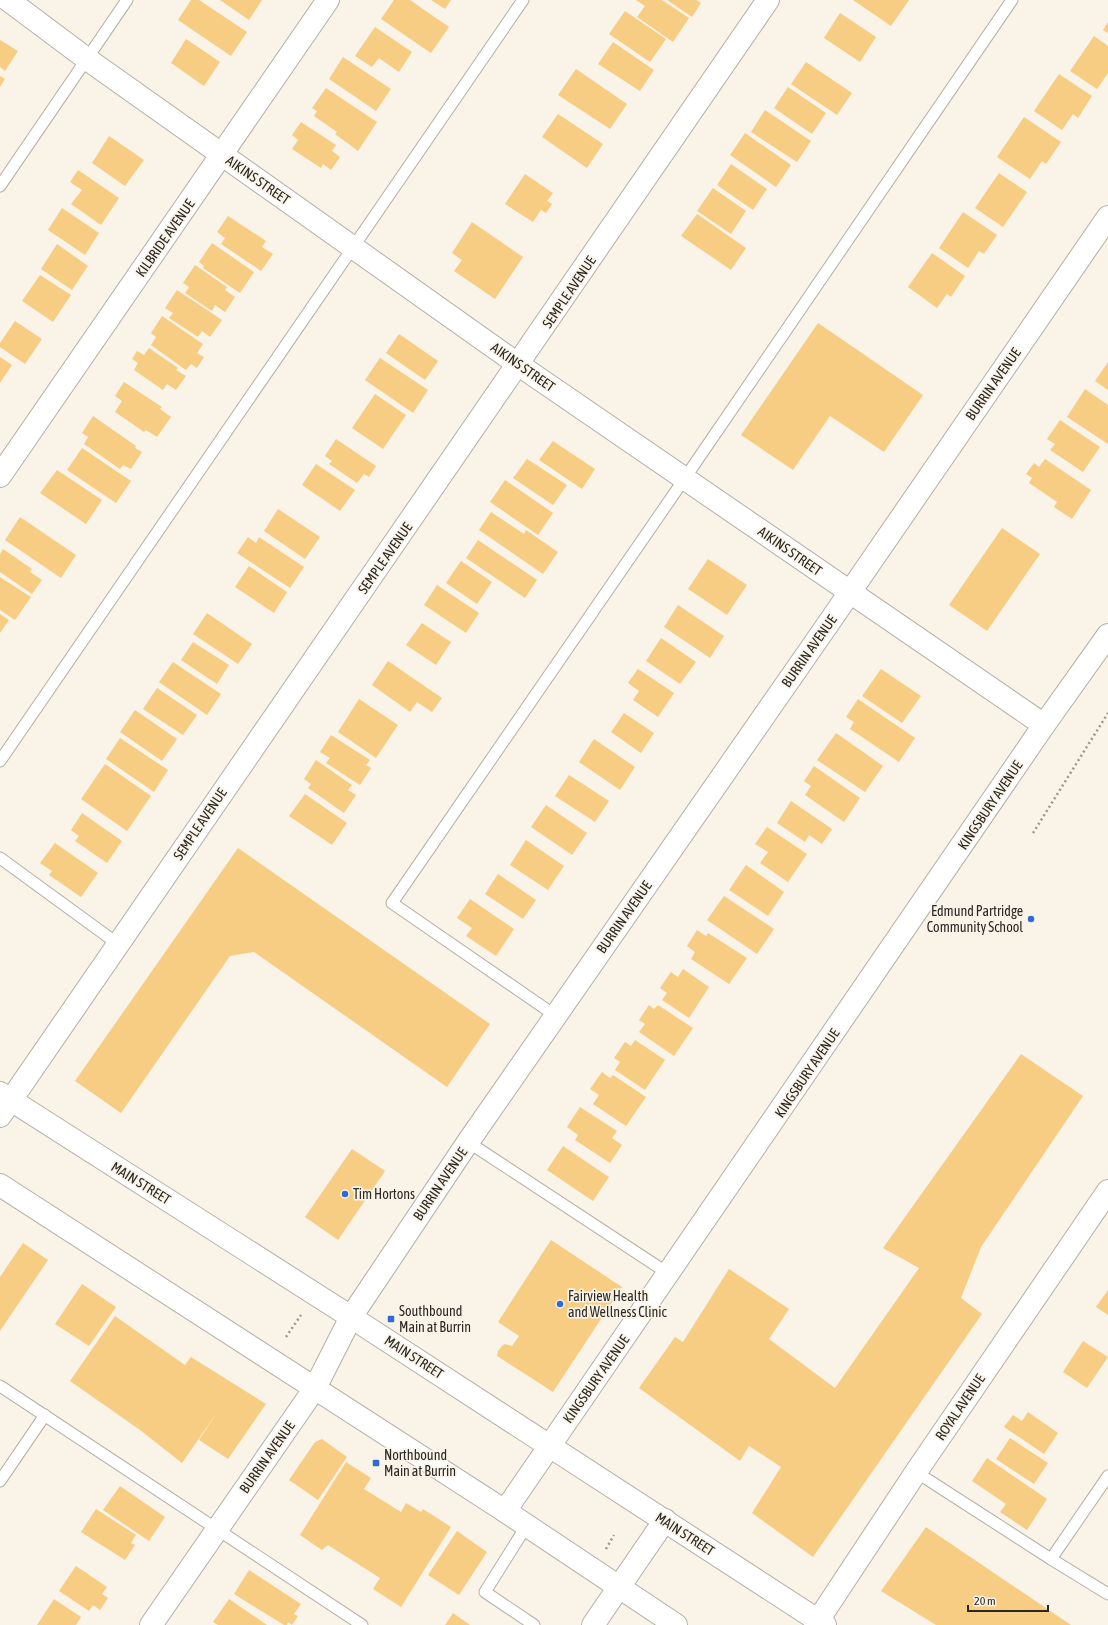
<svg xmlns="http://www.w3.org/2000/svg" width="1108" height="1625" font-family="'Asap Condensed',sans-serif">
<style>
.building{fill:#f7cd83}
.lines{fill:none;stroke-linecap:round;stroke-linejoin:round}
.lane-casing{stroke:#b5afa5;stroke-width:13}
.street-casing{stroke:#b5afa5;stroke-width:24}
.secondary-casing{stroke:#b5afa5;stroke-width:24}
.primary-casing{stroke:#b5afa5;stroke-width:24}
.path{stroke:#9b968e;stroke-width:2.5;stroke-dasharray:2 3;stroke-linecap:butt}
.lane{stroke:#fff;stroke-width:11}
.street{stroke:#fff;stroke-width:22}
.secondary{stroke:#fff;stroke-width:22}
.primary{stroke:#fff;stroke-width:22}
.poi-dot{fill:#2f6ad8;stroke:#f9f3e8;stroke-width:1.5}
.labels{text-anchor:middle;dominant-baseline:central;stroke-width:3.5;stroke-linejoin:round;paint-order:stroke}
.street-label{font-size:14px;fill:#2b2824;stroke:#f9f3e8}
.poi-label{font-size:14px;fill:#2b2824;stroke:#f9f3e8;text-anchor:start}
</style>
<rect width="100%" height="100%" fill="#f9f3e8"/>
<!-- building -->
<g class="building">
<path d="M 191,0 L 199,0 L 247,32 L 231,56 L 178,20 Z"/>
<path d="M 220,0 L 262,0 L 249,20 Z"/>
<path d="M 394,0 L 410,0 L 449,27 L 431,53 L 381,19 Z"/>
<path d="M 431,0 L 451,0 L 445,9 Z"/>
<path d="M 636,0 L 662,0 L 689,18 L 673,42 L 637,17 L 645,6 Z"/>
<path d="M 667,0 L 696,0 L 701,3 L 692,17 Z"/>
<path d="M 853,0 L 909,0 L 891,26 Z"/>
<path d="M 625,11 L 666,39 L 650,62 L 609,34 Z"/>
<path d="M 840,13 L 876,37 L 860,62 L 824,38 Z"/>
<path d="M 1108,22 L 1108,33 L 1103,30 Z"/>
<path d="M 375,27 L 412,52 L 399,72 L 379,58 L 372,67 L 355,56 Z"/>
<path d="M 1094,36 L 1108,46 L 1108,73 L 1097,89 L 1070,71 Z"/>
<path d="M 186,39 L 220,62 L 204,86 L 171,63 Z"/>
<path d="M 0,40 L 18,51 L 5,71 L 0,67 Z"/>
<path d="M 613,42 L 654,70 L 640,91 L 598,64 Z"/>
<path d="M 343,57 L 391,89 L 376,111 L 329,79 Z"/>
<path d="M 806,62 L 852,93 L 837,115 L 791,84 Z"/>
<path d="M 576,69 L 627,104 L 610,129 L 558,95 Z"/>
<path d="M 1059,74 L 1092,96 L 1078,118 L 1073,114 L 1062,130 L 1034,111 Z"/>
<path d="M 0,76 L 5,79 L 0,87 Z"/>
<path d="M 788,87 L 826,113 L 812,134 L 774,108 Z"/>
<path d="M 326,88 L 377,122 L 358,151 L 335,134 L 337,132 L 314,116 L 317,111 L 312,108 Z"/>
<path d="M 765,110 L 811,141 L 797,162 L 751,132 Z"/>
<path d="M 558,114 L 603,144 L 587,168 L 542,137 Z"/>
<path d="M 1024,117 L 1061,142 L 1046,164 L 1042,161 L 1030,179 L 997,157 Z"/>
<path d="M 301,122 L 336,145 L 332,151 L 340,157 L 331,170 L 323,164 L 321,168 L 292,149 L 298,140 L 292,135 Z"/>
<path d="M 745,133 L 791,165 L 776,187 L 730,155 Z"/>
<path d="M 109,136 L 144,160 L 125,186 L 92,163 Z"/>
<path d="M 731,164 L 767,189 L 753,210 L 717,185 Z"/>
<path d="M 78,170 L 119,198 L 101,225 L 71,204 L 82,190 L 70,182 Z"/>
<path d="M 999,173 L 1027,192 L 1003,227 L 975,208 Z"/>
<path d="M 525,174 L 553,193 L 547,201 L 552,204 L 546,213 L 541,210 L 533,222 L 505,204 Z"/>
<path d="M 713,188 L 746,211 L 731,234 L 697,211 Z"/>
<path d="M 62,208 L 99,233 L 85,255 L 48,230 Z"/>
<path d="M 963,212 L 997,235 L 984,254 L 979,251 L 968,268 L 939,248 Z"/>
<path d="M 697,214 L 746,248 L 731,270 L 681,236 Z"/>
<path d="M 228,216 L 266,241 L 262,247 L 273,254 L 261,271 L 221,244 L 225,238 L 217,232 Z"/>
<path d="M 472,222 L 523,257 L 495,299 L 454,271 L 462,260 L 452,253 Z"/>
<path d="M 212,243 L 254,272 L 240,293 L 203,268 L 204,266 L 199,262 Z"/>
<path d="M 57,244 L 88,266 L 72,290 L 41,269 Z"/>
<path d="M 932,253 L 965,276 L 951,297 L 947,294 L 937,308 L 908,287 Z"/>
<path d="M 195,265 L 227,287 L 225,290 L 235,297 L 225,312 L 215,305 L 212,311 L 185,293 L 189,287 L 183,283 Z"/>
<path d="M 40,275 L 71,295 L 53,322 L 22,301 Z"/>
<path d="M 177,290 L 222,320 L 210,337 L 202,331 L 198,337 L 169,318 L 173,313 L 165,308 Z"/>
<path d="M 162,316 L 203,344 L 197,353 L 204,357 L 197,368 L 191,364 L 186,370 L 151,345 L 156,337 L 151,333 Z"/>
<path d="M 15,321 L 42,339 L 25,364 L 0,347 L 0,343 Z"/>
<path d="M 818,323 L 923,395 L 884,452 L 830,416 L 793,470 L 741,435 Z"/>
<path d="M 399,334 L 438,361 L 425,380 L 386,353 Z"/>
<path d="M 149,348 L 178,368 L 176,370 L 186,376 L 176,390 L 167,384 L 163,390 L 134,370 L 138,363 L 132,359 L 137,351 L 144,355 Z"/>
<path d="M 0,357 L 12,365 L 0,383 Z"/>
<path d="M 380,358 L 428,390 L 413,413 L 365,380 Z"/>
<path d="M 1108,362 L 1108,390 L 1095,381 Z"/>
<path d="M 124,382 L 162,407 L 160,409 L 171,417 L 157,437 L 146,430 L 144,432 L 115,412 L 122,401 L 115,396 Z"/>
<path d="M 1085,389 L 1108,405 L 1108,444 L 1067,417 Z"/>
<path d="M 375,394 L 406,415 L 383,449 L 352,428 Z"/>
<path d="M 93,416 L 136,446 L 135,448 L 142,452 L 131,469 L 123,465 L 120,469 L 84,444 L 88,437 L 82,433 Z"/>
<path d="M 1060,420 L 1100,447 L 1083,472 L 1050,450 L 1055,444 L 1047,439 Z"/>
<path d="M 336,439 L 376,466 L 369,477 L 364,474 L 357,483 L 329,464 L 332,461 L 325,456 Z"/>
<path d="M 553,441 L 595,469 L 582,489 L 539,460 Z"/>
<path d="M 82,448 L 131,481 L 116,503 L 67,470 Z"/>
<path d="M 527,459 L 567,485 L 553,505 L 513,478 Z"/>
<path d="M 1045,459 L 1091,490 L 1072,519 L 1054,507 L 1057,502 L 1029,483 L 1032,478 L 1026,474 L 1034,463 L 1039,467 Z"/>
<path d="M 316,464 L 355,490 L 340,511 L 302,485 Z"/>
<path d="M 57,470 L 102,500 L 86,524 L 40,493 Z"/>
<path d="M 505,480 L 553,513 L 538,535 L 490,502 Z"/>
<path d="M 278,509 L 320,537 L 305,559 L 264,531 Z"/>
<path d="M 491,512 L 524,534 L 526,530 L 558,552 L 543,574 L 479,530 Z"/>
<path d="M 20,517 L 76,555 L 61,578 L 5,540 Z"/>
<path d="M 1002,528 L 1040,554 L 987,631 L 949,605 Z"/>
<path d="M 248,537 L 256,543 L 259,537 L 304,567 L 290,588 L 237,553 Z"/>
<path d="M 478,540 L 537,580 L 525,598 L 466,558 Z"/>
<path d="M 3,549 L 32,569 L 30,572 L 42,580 L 32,594 L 0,572 L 0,554 Z"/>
<path d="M 708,559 L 747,585 L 727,615 L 688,589 Z"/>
<path d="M 461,561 L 492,582 L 477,604 L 446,583 Z"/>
<path d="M 249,566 L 287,592 L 274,613 L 235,587 Z"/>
<path d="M 0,577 L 31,597 L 15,620 L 0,610 Z"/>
<path d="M 437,585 L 479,613 L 466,633 L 424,605 Z"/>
<path d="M 678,605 L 724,636 L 710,658 L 664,627 Z"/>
<path d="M 207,613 L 252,644 L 238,664 L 193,634 Z"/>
<path d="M 0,614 L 9,620 L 0,633 Z"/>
<path d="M 422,623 L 451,642 L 436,665 L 406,645 Z"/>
<path d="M 661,638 L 696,662 L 680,684 L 646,661 Z"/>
<path d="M 193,642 L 229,665 L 217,684 L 181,660 Z"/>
<path d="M 388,661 L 442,698 L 432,712 L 417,702 L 410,712 L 372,685 Z"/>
<path d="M 173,662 L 221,694 L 207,715 L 159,682 Z"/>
<path d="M 638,669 L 674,693 L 658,717 L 633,700 L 639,691 L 628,683 Z"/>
<path d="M 881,669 L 921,696 L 902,723 L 862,696 Z"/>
<path d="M 157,688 L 197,715 L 183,735 L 143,709 Z"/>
<path d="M 359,699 L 398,725 L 376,758 L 338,732 Z"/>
<path d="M 858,699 L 915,738 L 899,762 L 850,729 L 854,722 L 846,717 Z"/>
<path d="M 135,710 L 177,739 L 162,761 L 120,732 Z"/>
<path d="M 624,713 L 654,733 L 641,753 L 611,732 Z"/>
<path d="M 836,733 L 883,766 L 865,792 L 817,760 Z"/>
<path d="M 331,735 L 370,760 L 366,765 L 371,768 L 360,785 L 326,763 L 330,758 L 320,752 Z"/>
<path d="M 120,738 L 168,770 L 154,792 L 106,759 Z"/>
<path d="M 594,739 L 635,767 L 620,790 L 579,762 Z"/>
<path d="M 316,760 L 352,785 L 348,790 L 356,795 L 344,813 L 308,788 L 311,784 L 304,779 Z"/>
<path d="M 105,764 L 151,796 L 127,831 L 81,799 Z"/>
<path d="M 814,766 L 860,798 L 844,822 L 805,795 L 811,786 L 804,781 Z"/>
<path d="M 569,775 L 609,801 L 595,822 L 555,796 Z"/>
<path d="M 305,794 L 347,823 L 332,845 L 289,816 Z"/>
<path d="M 791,801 L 832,829 L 822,844 L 809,835 L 805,842 L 777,823 Z"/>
<path d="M 546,805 L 587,833 L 572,855 L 531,827 Z"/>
<path d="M 82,813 L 122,841 L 107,863 L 75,841 L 79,836 L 71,830 Z"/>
<path d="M 767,827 L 807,854 L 788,882 L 760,863 L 768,852 L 755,844 Z"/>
<path d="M 526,840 L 564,866 L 548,890 L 510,865 Z"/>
<path d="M 55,843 L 98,873 L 81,897 L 49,875 L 52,871 L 40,863 Z"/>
<path d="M 238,848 L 490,1024 L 447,1087 L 254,952 L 230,956 L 121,1113 L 75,1081 Z"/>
<path d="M 746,865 L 784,892 L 768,916 L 729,890 Z"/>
<path d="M 498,874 L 536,900 L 523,919 L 485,894 Z"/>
<path d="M 724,896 L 774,929 L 757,954 L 707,920 Z"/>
<path d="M 470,899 L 514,929 L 496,956 L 466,936 L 472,928 L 457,918 Z"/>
<path d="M 697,930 L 706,936 L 708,933 L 747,958 L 729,984 L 691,959 L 695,952 L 687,946 Z"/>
<path d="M 683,969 L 709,987 L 689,1018 L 662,1000 L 667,993 L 660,988 L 671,972 L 678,977 Z"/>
<path d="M 649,1005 L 654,1009 L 658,1005 L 693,1028 L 674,1056 L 639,1032 L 645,1024 L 639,1020 Z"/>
<path d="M 635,1040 L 665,1060 L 645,1090 L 615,1070 L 620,1062 L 614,1058 L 625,1042 L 631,1046 Z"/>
<path d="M 1021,1054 L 1083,1096 L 981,1247 L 961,1298 L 982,1314 L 813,1557 L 752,1513 L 781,1467 L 749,1446 L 740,1461 L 639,1388 L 675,1337 L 683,1342 L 729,1269 L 789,1309 L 769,1339 L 835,1388 L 919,1268 L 883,1248 Z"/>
<path d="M 602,1072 L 610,1078 L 613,1075 L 646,1097 L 626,1126 L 593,1104 L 599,1095 L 590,1089 Z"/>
<path d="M 580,1107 L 617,1131 L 612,1138 L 622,1145 L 610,1163 L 575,1140 L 578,1135 L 567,1127 Z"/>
<path d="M 563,1146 L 609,1177 L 593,1201 L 547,1170 Z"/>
<path d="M 352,1149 L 385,1171 L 338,1240 L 305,1217 Z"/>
<path d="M 551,1240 L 622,1287 L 553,1392 L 497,1356 L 498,1351 L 502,1346 L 505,1344 L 512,1346 L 519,1336 L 498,1322 Z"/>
<path d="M 23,1243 L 48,1260 L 0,1331 L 0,1277 Z"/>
<path d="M 82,1284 L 116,1307 L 89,1346 L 55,1324 Z"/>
<path d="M 1108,1290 L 1108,1315 L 1096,1307 Z"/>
<path d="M 115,1316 L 185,1365 L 191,1357 L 266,1404 L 228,1459 L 199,1440 L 218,1411 L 182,1463 L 140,1430 L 70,1381 Z"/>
<path d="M 1083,1341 L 1108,1357 L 1087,1388 L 1063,1372 Z"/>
<path d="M 1028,1412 L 1058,1433 L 1044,1454 L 1004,1427 L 1013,1415 L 1022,1421 Z"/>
<path d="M 1010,1438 L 1048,1463 L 1034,1484 L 996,1459 Z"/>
<path d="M 322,1439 L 347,1457 L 318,1500 L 289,1480 L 315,1442 Z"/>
<path d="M 987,1458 L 1047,1499 L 1027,1530 L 1000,1512 L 1006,1504 L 972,1481 Z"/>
<path d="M 346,1462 L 371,1478 L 364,1489 L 401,1512 L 406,1503 L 421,1512 L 423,1509 L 451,1527 L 401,1607 L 373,1589 L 380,1578 L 328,1545 L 322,1550 L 300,1535 Z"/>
<path d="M 120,1486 L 165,1517 L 149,1541 L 103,1510 Z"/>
<path d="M 96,1509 L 136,1535 L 131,1543 L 135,1545 L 125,1560 L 81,1532 Z"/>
<path d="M 926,1527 L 1071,1625 L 936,1625 L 881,1591 Z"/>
<path d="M 457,1531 L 487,1552 L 459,1595 L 428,1575 Z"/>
<path d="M 76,1566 L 107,1587 L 102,1594 L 108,1598 L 100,1610 L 93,1605 L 89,1611 L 59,1591 Z"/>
<path d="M 249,1570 L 301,1604 L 294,1614 L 298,1616 L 292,1625 L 288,1622 L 287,1625 L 284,1625 L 234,1594 Z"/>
<path d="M 54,1599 L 81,1617 L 76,1625 L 37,1625 Z"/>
<path d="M 229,1599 L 267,1625 L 218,1625 L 213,1622 Z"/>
<path d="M 453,1613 L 470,1625 L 445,1625 Z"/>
</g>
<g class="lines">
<!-- lane casing -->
<g class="lane-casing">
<g id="lane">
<path d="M 0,186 L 127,0"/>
<path d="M 0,761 L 523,0"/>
<path d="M 0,858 L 118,944"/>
<path d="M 556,1016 L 392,903 L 685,478 L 1012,0"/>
<path d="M 468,1142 L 669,1274"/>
<path d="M 0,1386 L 362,1625"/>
<path d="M 916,1472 L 1051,1559"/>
<path d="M 1108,1476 L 1051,1559 L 1108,1594"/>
<path d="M 0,1481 L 45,1415"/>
<path d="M 527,1525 L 485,1592 L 534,1625"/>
</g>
</g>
<!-- street casing -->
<g class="street-casing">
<g id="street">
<path d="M 8,0 L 87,59 L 519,365 L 1044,725"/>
<path d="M 0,476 L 328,0"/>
<path d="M 0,1116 C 255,743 513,373 768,0"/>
<path d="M 151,1625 L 315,1388 L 351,1317 L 468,1142 L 828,624 L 1108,217"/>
<path d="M 593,1625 L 665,1520"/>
<path d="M 815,1625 L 916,1472 L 1108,1191"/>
</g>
</g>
<!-- secondary casing -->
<g class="secondary-casing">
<path id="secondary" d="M 505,1511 L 1044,725 L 1108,635"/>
</g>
<!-- primary casing -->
<g class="primary-casing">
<g id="primary">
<path d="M 0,1093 L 351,1317 L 825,1625"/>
<path d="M 0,1185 L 505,1511 L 676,1625"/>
</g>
</g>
<!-- path -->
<g class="path">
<path d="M 1033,833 L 1108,713"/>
<path d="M 286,1337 L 301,1315"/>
<path d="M 606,1549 L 614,1535"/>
</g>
<!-- lane -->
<use href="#lane" class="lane"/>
<!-- street -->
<use href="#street" class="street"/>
<!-- secondary -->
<use href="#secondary" class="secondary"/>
<!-- primary -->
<use href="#primary" class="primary"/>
</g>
<!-- markers -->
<g class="poi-dot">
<circle cx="1031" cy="919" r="4"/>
<circle cx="345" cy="1194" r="4"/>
<circle cx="560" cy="1304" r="4"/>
<rect x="387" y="1315" width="8" height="8" rx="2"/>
<rect x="372" y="1459" width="8" height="8" rx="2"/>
</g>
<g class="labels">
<!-- street labels -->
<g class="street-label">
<text transform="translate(258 180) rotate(35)">AIKINS STREET</text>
<text transform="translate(165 238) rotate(-55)">KILBRIDE AVENUE</text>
<text transform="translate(569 292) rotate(-56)">SEMPLE AVENUE</text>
<text transform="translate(523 367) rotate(35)">AIKINS STREET</text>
<text transform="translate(993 384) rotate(-55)">BURRIN AVENUE</text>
<text transform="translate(790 551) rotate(35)">AIKINS STREET</text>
<text transform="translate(385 558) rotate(-55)">SEMPLE AVENUE</text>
<text transform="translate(809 651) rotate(-55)">BURRIN AVENUE</text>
<text transform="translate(990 805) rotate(-56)">KINGSBURY AVENUE</text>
<text transform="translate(200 824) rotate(-56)">SEMPLE AVENUE</text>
<text transform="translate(624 917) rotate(-55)">BURRIN AVENUE</text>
<text transform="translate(807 1073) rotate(-56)">KINGSBURY AVENUE</text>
<text transform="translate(141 1183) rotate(32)">MAIN STREET</text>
<text transform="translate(440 1184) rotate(-56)">BURRIN AVENUE</text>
<text transform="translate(414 1357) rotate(33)">MAIN STREET</text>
<text transform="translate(596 1379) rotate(-55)">KINGSBURY AVENUE</text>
<text transform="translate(960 1407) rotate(-56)">ROYAL AVENUE</text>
<text transform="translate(267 1457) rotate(-55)">BURRIN AVENUE</text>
<text transform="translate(685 1534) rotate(33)">MAIN STREET</text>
</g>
<!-- poi labels -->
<g class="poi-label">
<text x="1023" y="911" text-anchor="end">Edmund Partridge<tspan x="1023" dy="16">Community School</tspan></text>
<text x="353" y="1194">Tim Hortons</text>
<text x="568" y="1296">Fairview Health<tspan x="568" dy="16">and Wellness Clinic</tspan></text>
<text x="399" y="1311">Southbound<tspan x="399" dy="16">Main at Burrin</tspan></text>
<text x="384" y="1455">Northbound<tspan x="384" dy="16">Main at Burrin</tspan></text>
</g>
</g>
<!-- scale -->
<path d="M968 1605v6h80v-6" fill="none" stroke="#2b2824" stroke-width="2"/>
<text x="974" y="1605" font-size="12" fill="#2b2824" stroke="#f9f3e8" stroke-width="3" paint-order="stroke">20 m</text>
</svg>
